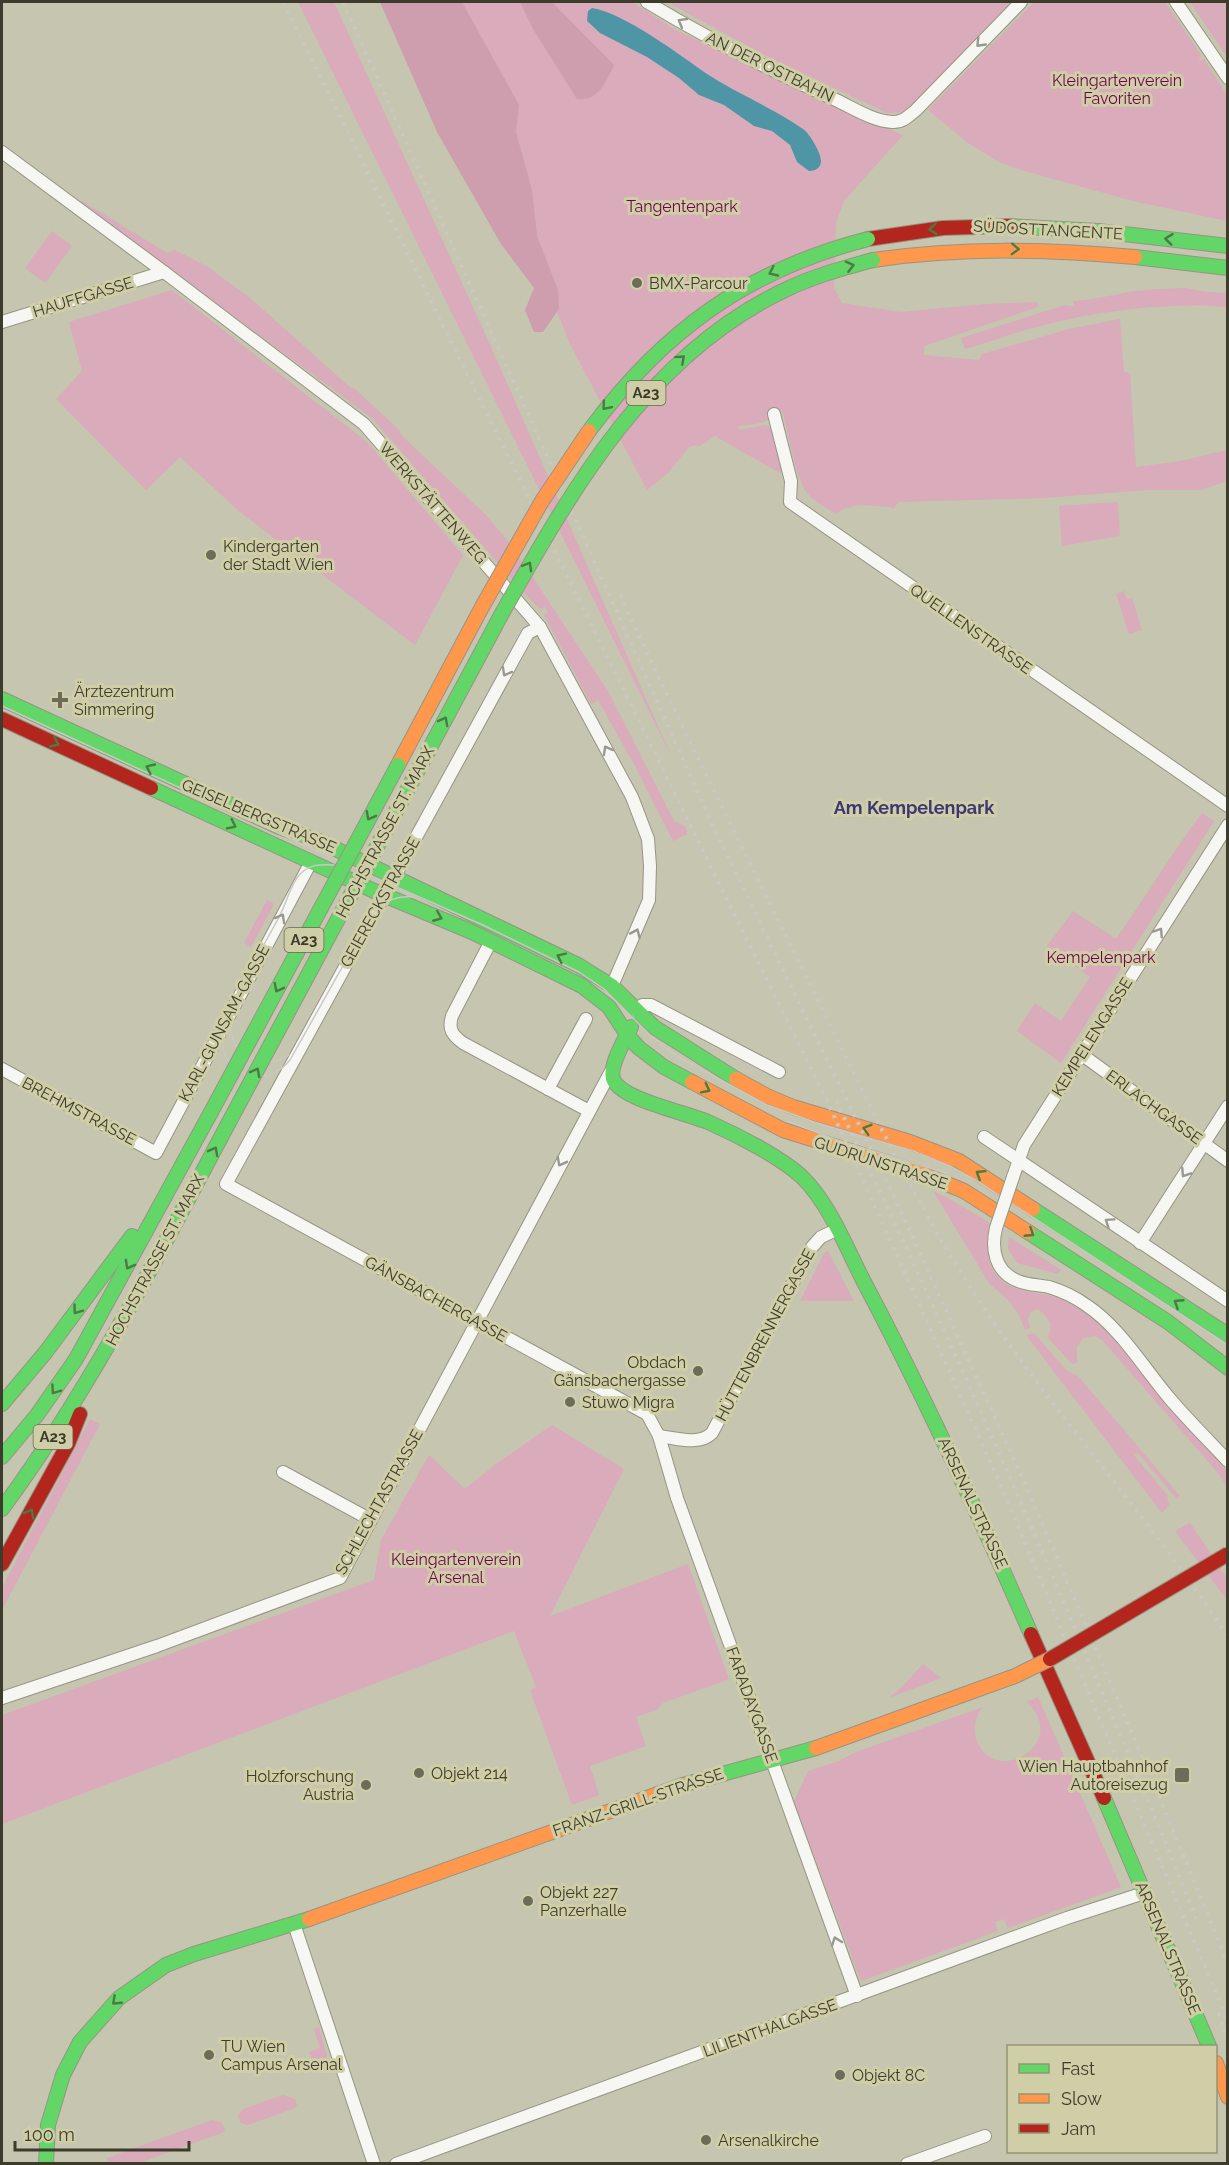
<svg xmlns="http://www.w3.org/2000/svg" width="1229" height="2165" font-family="Raleway,sans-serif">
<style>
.green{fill:#d9abbb}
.forest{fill:#ce9dae}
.water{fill:#4e95a6}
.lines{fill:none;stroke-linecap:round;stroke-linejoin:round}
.street-casing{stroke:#969584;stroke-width:14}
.fast-casing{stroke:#969584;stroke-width:16}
.slow-casing{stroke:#969584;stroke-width:16}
.jam-casing{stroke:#969584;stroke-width:16}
.street{stroke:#f6f6f3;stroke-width:12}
.fast{stroke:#63d668;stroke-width:14}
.slow{stroke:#ff974d;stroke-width:14}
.jam{stroke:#b3261e;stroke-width:14}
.tram{stroke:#c9c8c3;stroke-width:1.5}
.rail{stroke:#c9c8c3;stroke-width:4;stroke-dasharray:3 6;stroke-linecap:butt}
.street-bridge-casing{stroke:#969584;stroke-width:14;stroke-linecap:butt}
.fast-bridge-casing{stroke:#969584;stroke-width:16;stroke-linecap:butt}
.slow-bridge-casing{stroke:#969584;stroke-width:16;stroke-linecap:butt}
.jam-bridge-casing{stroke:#969584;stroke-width:16;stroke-linecap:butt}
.street-bridge{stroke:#f6f6f3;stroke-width:12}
.fast-bridge{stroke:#63d668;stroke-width:14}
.slow-bridge{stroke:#ff974d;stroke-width:14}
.jam-bridge{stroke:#b3261e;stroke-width:14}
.oneway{stroke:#9a9990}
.oneway2{stroke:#4c7a44}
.poi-dot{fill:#6d6c5a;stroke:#cfcea6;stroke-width:2}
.labels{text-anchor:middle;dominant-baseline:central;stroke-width:6;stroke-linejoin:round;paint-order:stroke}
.shield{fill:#cfcea6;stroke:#696851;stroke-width:1.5}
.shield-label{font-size:15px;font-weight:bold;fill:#3d3c2c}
.street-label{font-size:16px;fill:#3d3c2c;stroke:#cfcea6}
.park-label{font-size:16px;fill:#720050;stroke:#cfcea6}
.poi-label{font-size:16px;fill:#3d3c2c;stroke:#cfcea6;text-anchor:start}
.neighbourhood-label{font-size:18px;font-weight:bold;fill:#3e3774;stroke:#cfcea6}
</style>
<rect width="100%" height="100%" fill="#c6c5af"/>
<!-- green -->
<g class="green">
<path d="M 298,2 L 334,2 L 492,349 L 672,758 Z"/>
<path d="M 408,2 L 632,2 L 674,29 L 830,105 L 903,135 L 844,201 L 836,223 L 834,288 L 842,303 L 901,312 L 986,304 L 1037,302 L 1038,307 L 924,346 L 924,355 L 979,360 L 982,354 L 1069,329 L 1120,319 L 1124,372 L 1130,373 L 1136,467 L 1181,461 L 1227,450 L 1227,481 L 1201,490 L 1145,490 L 1045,498 L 898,502 L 893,509 L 890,507 C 871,506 851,501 836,514 C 828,508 816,503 809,495 C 796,483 788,430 782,410 C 767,423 757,425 738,426 L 739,430 L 765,425 L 770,427 L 782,467 L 780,473 L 715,436 L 700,446 L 694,445 L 688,448 L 669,472 L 647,490 L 570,344 L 508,190 Z"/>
<path d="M 667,2 L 1013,2 L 914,104 L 905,112 L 887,113 L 772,59 Z"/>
<path d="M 1034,2 L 1165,2 L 1201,55 L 1199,58 L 1200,61 L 1204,59 L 1227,95 L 1227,221 L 1133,201 L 1021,170 L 999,162 L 968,143 L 928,110 Z"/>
<path d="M 1190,2 L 1227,2 L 1227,57 Z"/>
<path d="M 74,199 L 82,201 L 167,253 L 175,250 L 208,267 L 250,298 L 351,388 L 355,389 L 399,430 L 401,435 L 486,515 L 512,546 L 608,691 L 674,821 L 686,827 L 687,834 L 673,841 L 635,766 L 598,700 L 591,704 L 544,615 L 548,613 L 545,607 L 540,609 L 524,593 L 372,418 Z"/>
<path d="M 52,231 L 72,246 L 45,283 L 25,268 Z"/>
<path d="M 1186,288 L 1206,292 L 1227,293 L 1227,307 C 1168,302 1097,311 1040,326 C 1015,332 990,342 965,349 L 961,338 L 1065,305 L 1075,307 L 1073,301 C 1089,300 1103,297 1119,294 C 1141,289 1164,289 1186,288 Z"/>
<path d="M 172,290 L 367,442 L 463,555 L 415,645 L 240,512 L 180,457 L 146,490 L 56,399 L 82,371 L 69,322 Z"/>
<path d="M 1118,502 L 1120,536 L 1062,546 L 1059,506 Z"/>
<path d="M 1124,591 L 1127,599 L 1132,598 L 1142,630 L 1129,634 L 1116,594 Z"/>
<path d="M 1202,813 L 1214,821 L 1061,1063 L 1017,1031 L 1035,1003 L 1061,1021 L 1090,977 L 1047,946 L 1073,911 L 1116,939 C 1145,898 1171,854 1202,813 Z"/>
<path d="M 267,900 L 274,904 L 251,947 L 244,943 Z"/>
<path d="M 933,1191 L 948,1198 L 990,1223 C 983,1253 988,1282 1022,1290 C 1034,1293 1046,1294 1058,1298 C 1076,1305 1091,1316 1105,1329 L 1227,1471 L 1227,1487 L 1219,1474 L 1102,1340 L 1095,1336 L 1083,1338 L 1077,1347 L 1077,1363 L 1072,1364 L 1048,1338 L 1051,1325 L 1045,1315 L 1038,1309 L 1031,1312 L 1028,1319 L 1030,1328 L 1025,1330 L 1019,1315 L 1009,1301 L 989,1283 Z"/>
<path d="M 1009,1237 L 1061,1270 L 1058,1274 L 1017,1263 L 1008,1249 Z"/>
<path d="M 828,1251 L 854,1301 L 800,1301 L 824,1253 Z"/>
<path d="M 1034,1333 L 1066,1370 L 1078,1376 L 1180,1496 L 1177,1499 L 1138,1453 L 1134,1455 L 1167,1495 L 1169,1505 L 1162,1513 L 1029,1339 L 1027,1335 Z"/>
<path d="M 90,1419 L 100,1424 L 2,1610 L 2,1588 Z"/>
<path d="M 552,1425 L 624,1469 L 550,1616 L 688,1564 L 729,1679 L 663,1703 L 656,1710 L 636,1717 L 646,1746 L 590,1766 L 599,1795 L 572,1805 L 530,1690 L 536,1687 L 514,1631 L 2,1824 L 2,1715 L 374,1580 L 381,1540 L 429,1455 L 465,1489 L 496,1464 Z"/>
<path d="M 1190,1523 L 1227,1578 L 1227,1600 L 1175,1531 Z"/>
<path d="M 923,1664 L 941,1678 L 889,1698 L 904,1685 Z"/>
<path d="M 1038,1697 L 1121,1887 L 1008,1928 L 1004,1919 L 995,1922 L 998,1931 L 861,1981 L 794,1802 L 808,1771 L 839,1761 L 856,1752 L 983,1707 C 976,1715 973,1726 976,1738 C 991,1789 1072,1745 1027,1702 Z"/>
<path d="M 319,2027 L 328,2060 L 325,2067 L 316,2070 L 309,2052 L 320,2048 L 314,2029 Z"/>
<path d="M 283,2095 L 295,2099 L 297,2105 L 295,2108 L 248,2125 L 241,2123 L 238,2116 L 243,2109 Z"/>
<path d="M 212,2120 L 222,2123 L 225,2130 L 224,2132 L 140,2163 L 108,2163 L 107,2158 Z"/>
</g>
<!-- forest -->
<g class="forest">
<path d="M 380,2 L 462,2 L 519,105 L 516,132 L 532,190 L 537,236 L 558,290 L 559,309 L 543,332 L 534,332 L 525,310 L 534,288 L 501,244 L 437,132 Z"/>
<path d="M 520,2 L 552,2 L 614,65 C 606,82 598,102 577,99 L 533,29 Z"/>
</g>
<!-- water -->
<path class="water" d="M 592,8 C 624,13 680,55 707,74 C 738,94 773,108 803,129 C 810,134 821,153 821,161 C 821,168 815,171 809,171 L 797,162 L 790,145 L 772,131 L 754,126 L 724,105 L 699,95 L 679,78 L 647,57 L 600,33 L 587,21 L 588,11 Z"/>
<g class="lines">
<!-- street casing -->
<g class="street-casing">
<g id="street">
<path d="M 647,2 C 708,39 772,71 836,100 C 853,108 873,121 892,122 C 902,123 909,116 916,110 L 1021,2"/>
<path d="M 1176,2 L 1228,78"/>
<path d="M 2,152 L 164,272 L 364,424 L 540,627 L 632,797 L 648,839 L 650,866 L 649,900 L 612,986"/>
<path d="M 2,322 L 164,272"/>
<path d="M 774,414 L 791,481 L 790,502 L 1228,806"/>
<path d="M 540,627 L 528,633 L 226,1184 L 647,1414 L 659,1436 L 677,1498 L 857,1996"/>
<path d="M 491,941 L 452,1016 C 448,1029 452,1035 463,1043 L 589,1111"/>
<path d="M 637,1012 L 642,1005 L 651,1005 L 779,1072"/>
<path d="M 1081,1054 L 1228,1161"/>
<path d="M 2,1069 L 156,1153 L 311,862"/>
<path d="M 548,1089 L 586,1019"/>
<path d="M 984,1137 L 1228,1301"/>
<path d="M 1013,1177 L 1024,1145 L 1228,825"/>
<path d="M 996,1228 C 991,1249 995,1272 1018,1281 C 1028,1285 1039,1285 1049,1287 C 1062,1291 1075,1297 1086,1305 C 1120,1327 1145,1370 1171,1400 C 1189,1421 1209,1441 1228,1461"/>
<path d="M 1140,1243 L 1228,1106"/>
<path d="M 659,1436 C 676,1438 699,1446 712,1433 L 812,1247 L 821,1237 L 838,1229"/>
<path d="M 283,1472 L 371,1520"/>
<path d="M 2,1698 L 157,1646 L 340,1578 L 611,1071"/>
<path d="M 294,1924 L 374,2164"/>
<path d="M 396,2164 L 1067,1918 L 1144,1893"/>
<path d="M 907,2164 L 985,2136"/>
</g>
</g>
<!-- fast casing -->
<g class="fast-casing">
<g id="fast">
<path d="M 1009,226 L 1098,231 L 1228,246"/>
<path d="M 1135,257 L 1228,268"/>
<path d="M 483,649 L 500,617"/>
<path d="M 2,699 L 279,827 L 319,841 L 578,965 L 612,986 L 654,1027 L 736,1079"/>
<path d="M 151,788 L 372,890 L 472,932 L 582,986 L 609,1007 L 628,1036 L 639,1048 L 664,1067 L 692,1082"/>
<path d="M 631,1027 C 625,1039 607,1069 614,1081 C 624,1100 687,1113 708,1122 C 735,1134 781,1157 802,1177 C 829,1203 847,1249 864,1282 C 925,1397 979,1515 1031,1634"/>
<path d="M 1033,1209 L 1228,1335"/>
<path d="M 1028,1232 L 1168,1322 L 1228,1368"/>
<path d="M 2,1404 L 45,1353 L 132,1236"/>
<path d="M 2,1457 L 37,1415 L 76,1359 L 210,1114"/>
<path d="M 2,1509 C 91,1388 158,1256 228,1124"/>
<path d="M 683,1785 L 816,1748"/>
<path d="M 1104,1798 L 1209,2046"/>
<path d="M 46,2164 L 48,2125 L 63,2075 L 80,2042 L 119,1998 L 166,1965 L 194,1954 L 309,1919"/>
</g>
</g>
<!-- slow casing -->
<g class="slow-casing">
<g id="slow">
<path d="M 873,260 C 962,247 1046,249 1135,257"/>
<path d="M 398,765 L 482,607"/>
<path d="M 736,1079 L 767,1096 L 793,1107 L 910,1142 L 959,1161 L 1033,1209"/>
<path d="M 692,1082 L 783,1130 L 923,1174 L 964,1191 L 1028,1232"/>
<path d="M 309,1919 L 683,1785"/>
<path d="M 1216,2063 L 1228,2097"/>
</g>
</g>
<!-- jam casing -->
<g class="jam-casing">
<g id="jam">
<path d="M 868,239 L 943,228 L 1009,226"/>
<path d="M 2,719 L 151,788"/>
<path d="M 2,1564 L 68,1444 L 80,1414"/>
<path d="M 1031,1634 L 1104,1798"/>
</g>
</g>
<!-- street -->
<use href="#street" class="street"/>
<!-- fast -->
<use href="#fast" class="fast"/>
<!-- slow -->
<use href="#slow" class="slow"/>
<!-- jam -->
<use href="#jam" class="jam"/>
<!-- tram -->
<g class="tram">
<path d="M 2,706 L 376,878 L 485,926 L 579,972 L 604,989 L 650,1035 L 675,1055 L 767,1105 L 814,1122 L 913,1151 L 950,1166 L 977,1181 L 1228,1345"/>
<path d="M 334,865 C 321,864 310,864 300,874 C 290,885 287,902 280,915 C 265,946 223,1007 222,1039 C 221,1065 248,1084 272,1074 C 279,1071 285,1066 290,1060 L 371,916 C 382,902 395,895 413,897"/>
<path d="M 230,1021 C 228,1054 262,1073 289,1055"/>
<path d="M 787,1121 L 837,1140 L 946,1173"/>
</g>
<!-- rail -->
<g class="rail">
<path d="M 283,2 L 828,1103 L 997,1477 L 1228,2021"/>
<path d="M 343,2 L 716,833 L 892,1192 L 1026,1486 L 1156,1789 L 1228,1964"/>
<path d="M 620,595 C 682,729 749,861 815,994 C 863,1090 907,1188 965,1279 C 1044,1404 1147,1513 1228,1637"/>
<path d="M 836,1101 C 923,1278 1003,1460 1081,1642 C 1119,1734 1160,1825 1196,1919"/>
<path d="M 1218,2013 L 1228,2039"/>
</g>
<!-- street-bridge casing -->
<g class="street-bridge-casing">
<path id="street-bridge" d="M 996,1228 L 1013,1177"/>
</g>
<!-- fast-bridge casing -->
<g class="fast-bridge-casing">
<g id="fast-bridge">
<path d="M 589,431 C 663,331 747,270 868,239"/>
<path d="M 500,617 C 572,489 648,354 787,289 C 814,276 844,268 873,260"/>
<path d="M 210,1114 L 398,765"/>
<path d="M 228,1124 L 483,649"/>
</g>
</g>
<!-- slow-bridge casing -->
<g class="slow-bridge-casing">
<g id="slow-bridge">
<path d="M 482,607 L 542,501 L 589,431"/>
<path d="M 816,1748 L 1015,1676 L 1050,1659"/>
</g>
</g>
<!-- jam-bridge casing -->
<g class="jam-bridge-casing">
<path id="jam-bridge" d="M 1050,1659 L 1228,1554"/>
</g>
<!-- street-bridge -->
<use href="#street-bridge" class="street-bridge"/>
<!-- fast-bridge -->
<use href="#fast-bridge" class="fast-bridge"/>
<!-- slow-bridge -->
<use href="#slow-bridge" class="slow-bridge"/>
<!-- jam-bridge -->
<use href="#jam-bridge" class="jam-bridge"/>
</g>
<!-- one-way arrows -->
<defs><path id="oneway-chevron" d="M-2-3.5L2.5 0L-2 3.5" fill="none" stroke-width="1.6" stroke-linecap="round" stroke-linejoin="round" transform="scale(1.5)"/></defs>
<g class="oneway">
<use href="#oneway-chevron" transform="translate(682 22) rotate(-150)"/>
<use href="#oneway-chevron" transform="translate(980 43) rotate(134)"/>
<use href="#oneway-chevron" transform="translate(506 672) rotate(119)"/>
<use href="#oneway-chevron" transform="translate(607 750) rotate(-119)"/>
<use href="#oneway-chevron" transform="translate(281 918) rotate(-61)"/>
<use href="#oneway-chevron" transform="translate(1159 932) rotate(-57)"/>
<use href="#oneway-chevron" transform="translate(636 933) rotate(-66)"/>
<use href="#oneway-chevron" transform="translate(561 1162) rotate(118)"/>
<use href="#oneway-chevron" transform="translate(1185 1173) rotate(123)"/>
<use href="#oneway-chevron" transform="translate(1109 1222) rotate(-146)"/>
<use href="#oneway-chevron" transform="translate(836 1941) rotate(-110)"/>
</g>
<g class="oneway2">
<use href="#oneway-chevron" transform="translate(933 229) rotate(175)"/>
<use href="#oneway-chevron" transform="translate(1169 239) rotate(-173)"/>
<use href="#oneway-chevron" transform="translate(1015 249) rotate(2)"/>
<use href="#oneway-chevron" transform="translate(850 266) rotate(-14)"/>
<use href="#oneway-chevron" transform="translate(773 272) rotate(155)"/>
<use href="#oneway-chevron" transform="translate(681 359) rotate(-42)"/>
<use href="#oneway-chevron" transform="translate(606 406) rotate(130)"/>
<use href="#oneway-chevron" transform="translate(528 566) rotate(-60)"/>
<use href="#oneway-chevron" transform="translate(444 721) rotate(-62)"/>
<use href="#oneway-chevron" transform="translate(55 743) rotate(25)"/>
<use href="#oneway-chevron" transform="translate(150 768) rotate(-155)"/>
<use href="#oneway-chevron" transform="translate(370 816) rotate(118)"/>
<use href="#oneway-chevron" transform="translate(232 825) rotate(26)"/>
<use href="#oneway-chevron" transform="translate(438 917) rotate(22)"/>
<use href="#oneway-chevron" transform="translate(561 957) rotate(-154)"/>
<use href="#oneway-chevron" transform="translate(278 988) rotate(118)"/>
<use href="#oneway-chevron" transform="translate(256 1072) rotate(-62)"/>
<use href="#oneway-chevron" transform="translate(706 1089) rotate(27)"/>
<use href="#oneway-chevron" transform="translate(867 1129) rotate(-163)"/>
<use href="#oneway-chevron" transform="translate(214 1151) rotate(-62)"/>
<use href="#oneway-chevron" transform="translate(980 1174) rotate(-148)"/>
<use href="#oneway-chevron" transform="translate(1030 1233) rotate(33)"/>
<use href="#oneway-chevron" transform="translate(129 1265) rotate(119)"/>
<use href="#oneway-chevron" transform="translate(1178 1303) rotate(-147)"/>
<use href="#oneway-chevron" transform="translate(77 1310) rotate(126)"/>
<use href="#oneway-chevron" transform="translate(55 1390) rotate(125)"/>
<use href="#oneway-chevron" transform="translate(30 1513) rotate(-61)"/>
<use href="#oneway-chevron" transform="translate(116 2001) rotate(137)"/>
</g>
<!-- markers -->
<g class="poi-dot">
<circle cx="637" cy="283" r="6"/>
<circle cx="211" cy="555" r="6"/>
<path d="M57 691h6v6h6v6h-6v6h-6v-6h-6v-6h6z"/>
<circle cx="698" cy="1371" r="6"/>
<circle cx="570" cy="1402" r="6"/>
<circle cx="419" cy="1773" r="6"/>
<rect x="1174" y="1767" width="16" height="16" rx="3"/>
<circle cx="366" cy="1785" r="6"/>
<circle cx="528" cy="1901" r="6"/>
<circle cx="209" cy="2055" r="6"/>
<circle cx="840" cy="2075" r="6"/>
<circle cx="706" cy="2140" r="6"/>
</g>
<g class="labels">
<!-- shield labels -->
<g class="shield">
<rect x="626.5" y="381" width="39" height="24" rx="4.5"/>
<rect x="284.5" y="928" width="39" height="24" rx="4.5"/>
<rect x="33.5" y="1425" width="39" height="24" rx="4.5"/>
</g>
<g class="shield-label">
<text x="646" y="393">A23</text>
<text x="304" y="940">A23</text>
<text x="53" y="1437">A23</text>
</g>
<!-- street labels -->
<g class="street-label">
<text transform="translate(770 67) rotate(26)">AN DER OSTBAHN</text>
<text transform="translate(1048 230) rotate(3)">SÜDOSTTANGENTE</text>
<text transform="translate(83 297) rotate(-17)">HAUFFGASSE</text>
<text transform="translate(433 503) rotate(49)">WERKSTÄTTENWEG</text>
<text transform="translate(971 629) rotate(35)">QUELLENSTRASSE</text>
<text transform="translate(259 816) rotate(23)">GEISELBERGSTRASSE</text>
<text transform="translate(385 832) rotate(-62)">HOCHSTRASSE ST. MARX</text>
<text transform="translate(380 902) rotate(-61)">GEIERECKSTRASSE</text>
<text transform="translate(224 1023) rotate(-62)">KARL-GUNSAM-GASSE</text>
<text transform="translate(1092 1037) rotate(-58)">KEMPELENGASSE</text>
<text transform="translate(1154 1107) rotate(36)">ERLACHGASSE</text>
<text transform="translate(79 1111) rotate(28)">BREHMSTRASSE</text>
<text transform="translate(881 1163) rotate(18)">GUDRUNSTRASSE</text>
<text transform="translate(155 1260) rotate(-62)">HOCHSTRASSE ST. MARX</text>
<text transform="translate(436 1299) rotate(29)">GÄNSBACHERGASSE</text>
<text transform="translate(765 1335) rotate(-62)">HÜTTENBRENNERGASSE</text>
<text transform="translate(379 1502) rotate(-61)">SCHLECHTASTRASSE</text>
<text transform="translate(973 1503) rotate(65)">ARSENALSTRASSE</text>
<text transform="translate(752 1705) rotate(70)">FARADAYGASSE</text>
<text transform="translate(638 1802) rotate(-19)">FRANZ-GRILL-STRASSE</text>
<text transform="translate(1168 1948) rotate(67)">ARSENALSTRASSE</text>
<text transform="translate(770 2028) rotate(-20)">LILIENTHALGASSE</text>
</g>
<!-- park labels -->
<g class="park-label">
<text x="1117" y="80">Kleingartenverein<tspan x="1117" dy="18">Favoriten</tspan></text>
<text x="682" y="206">Tangentenpark</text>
<text x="1101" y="957">Kempelenpark</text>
<text x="456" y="1559">Kleingartenverein<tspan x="456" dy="18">Arsenal</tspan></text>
</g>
<!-- poi labels -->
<g class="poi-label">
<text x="649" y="283">BMX-Parcour</text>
<text x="223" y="546">Kindergarten<tspan x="223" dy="18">der Stadt Wien</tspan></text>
<text x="74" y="691">Ärztezentrum<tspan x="74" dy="18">Simmering</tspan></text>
<text x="686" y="1362" text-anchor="end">Obdach<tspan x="686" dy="18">Gänsbachergasse</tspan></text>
<text x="582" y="1402">Stuwo Migra</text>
<text x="1168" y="1766" text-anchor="end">Wien Hauptbahnhof<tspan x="1168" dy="18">Autoreisezug</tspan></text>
<text x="431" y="1773">Objekt 214</text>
<text x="354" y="1776" text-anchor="end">Holzforschung<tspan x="354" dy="18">Austria</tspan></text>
<text x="540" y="1892">Objekt 227<tspan x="540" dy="18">Panzerhalle</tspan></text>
<text x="221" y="2046">TU Wien<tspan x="221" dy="18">Campus Arsenal</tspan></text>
<text x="852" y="2075">Objekt 8C</text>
<text x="718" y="2140">Arsenalkirche</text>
</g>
<!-- neighbourhood labels -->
<g class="neighbourhood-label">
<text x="914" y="807">Am Kempelenpark</text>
</g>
</g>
<!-- border -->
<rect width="1229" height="2165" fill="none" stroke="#3d3c2c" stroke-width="6"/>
<!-- legend -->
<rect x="1007" y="2045" width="210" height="108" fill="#cfcea6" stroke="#959475" stroke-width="1.5"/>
<rect x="1019" y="2064" width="30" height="9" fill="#63d668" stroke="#959475" stroke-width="1.5"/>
<text x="1061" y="2075" font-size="18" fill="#3d3c2c">Fast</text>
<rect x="1019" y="2094" width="30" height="9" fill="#ff974d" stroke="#959475" stroke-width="1.5"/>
<text x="1061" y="2105" font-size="18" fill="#3d3c2c">Slow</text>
<rect x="1019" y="2124" width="30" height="9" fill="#b3261e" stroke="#959475" stroke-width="1.5"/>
<text x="1061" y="2135" font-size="18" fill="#3d3c2c">Jam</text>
<!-- scale -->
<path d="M15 2141v9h174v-9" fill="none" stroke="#3d3c2c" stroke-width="3"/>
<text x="24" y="2141" font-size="18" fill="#3d3c2c" stroke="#cfcea6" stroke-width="4.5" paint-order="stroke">100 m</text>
</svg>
